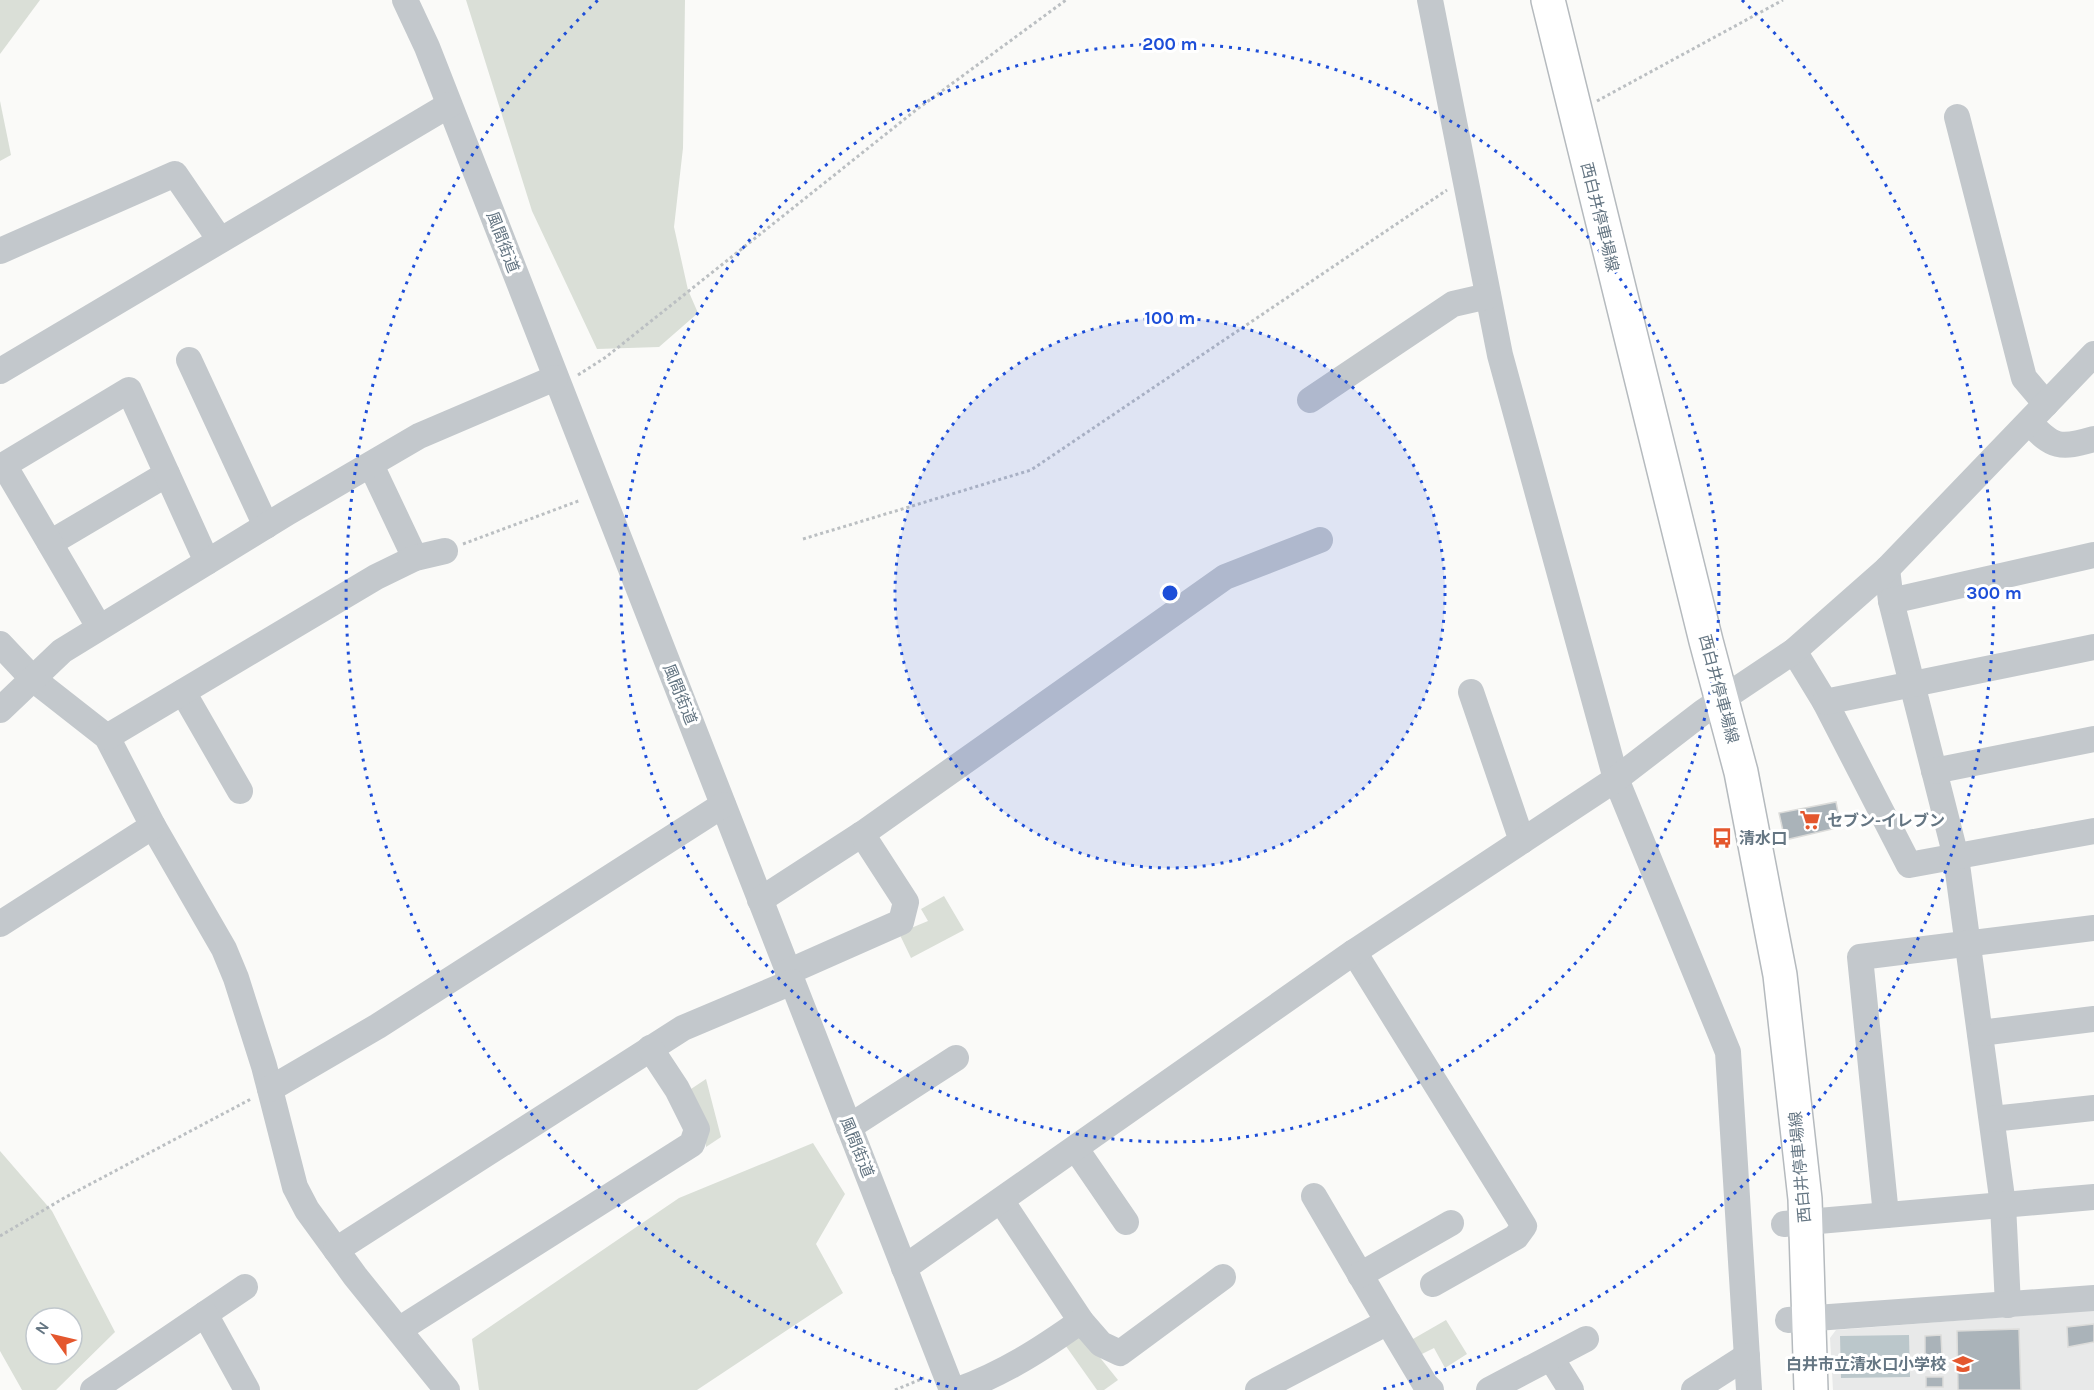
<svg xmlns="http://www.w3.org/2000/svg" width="2094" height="1390" font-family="Karla,'Noto Sans JP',sans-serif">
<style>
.built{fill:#e8e9e9}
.green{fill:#dadfd7;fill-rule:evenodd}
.water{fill:#bbc7cb}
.building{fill:#aab3b9;stroke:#dcdcda;stroke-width:1.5}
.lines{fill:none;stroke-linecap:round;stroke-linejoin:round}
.major-casing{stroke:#b5babe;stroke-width:36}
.path{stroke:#bbbfc2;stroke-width:3;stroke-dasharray:3 3;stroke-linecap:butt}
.minor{stroke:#c3c8cc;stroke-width:26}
.major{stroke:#fff;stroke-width:33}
.ring{fill:none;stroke:#1d4ed8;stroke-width:3;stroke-dasharray:3 6}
.labels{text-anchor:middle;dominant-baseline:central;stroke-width:6;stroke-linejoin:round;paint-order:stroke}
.street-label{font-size:16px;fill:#657683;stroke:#fff}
.poi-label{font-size:16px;font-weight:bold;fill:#657683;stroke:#fff;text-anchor:start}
.centre{fill:#1d4ed8;stroke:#fff;stroke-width:3}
.ring-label{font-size:18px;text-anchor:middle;font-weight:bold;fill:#1d4ed8;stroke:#fff;stroke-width:6;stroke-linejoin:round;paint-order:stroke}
</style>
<rect width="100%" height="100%" fill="#fafaf8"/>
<!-- built -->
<path class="built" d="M 2094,1310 L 2094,1390 L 1833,1390 L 1830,1338 L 1836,1330 Z"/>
<!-- green -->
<g class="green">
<path d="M 0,0 L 40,0 L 0,54 Z"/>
<path d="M 466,0 L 685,0 L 683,148 L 674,227 L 688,290 L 698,313 L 659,347 L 597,349 L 532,211 Z"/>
<path d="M 0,101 L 11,155 L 0,161 Z"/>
<path d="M 944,896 L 964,930 L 911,958 L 899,933 L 928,921 L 921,909 Z"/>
<path d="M 706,1079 L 721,1137 L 706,1147 L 705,1129 L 685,1093 Z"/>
<path d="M 813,1143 L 845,1194 L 816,1244 L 843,1293 L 697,1390 L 479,1390 L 472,1339 L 679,1198 Z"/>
<path d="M 0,1151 L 52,1211 L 115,1332 L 56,1390 L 22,1390 L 0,1351 ZM 36,1318 L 72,1318 L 72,1354 L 36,1354 Z"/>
<path d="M 1446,1320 L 1467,1354 L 1445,1368 L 1434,1348 L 1414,1358 L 1406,1343 Z"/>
<path d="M 1072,1335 L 1085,1339 L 1118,1380 L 1104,1390 L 1097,1390 L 1063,1342 Z"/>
</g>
<!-- water -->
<path class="water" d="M 1909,1335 L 1910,1377 L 1841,1378 L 1840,1336 Z"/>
<!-- building -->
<g class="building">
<path d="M 1836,802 L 1841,827 L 1785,840 L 1779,813 Z"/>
<path d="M 2094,1324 L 2094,1342 L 2068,1347 L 2067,1327 Z"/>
<path d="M 2019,1329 L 2021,1390 L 1958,1390 L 1957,1331 Z"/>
<path d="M 1941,1335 L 1942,1355 L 1925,1356 L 1925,1336 Z"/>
<rect x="1926" y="1377" width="17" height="10"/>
</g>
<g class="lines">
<!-- major casing -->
<g class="major-casing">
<path id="major" d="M 1548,0 L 1706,641 L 1741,772 L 1780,975 L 1805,1199 L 1811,1390"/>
</g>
<!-- path -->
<g class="path">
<path d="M 1597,101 L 1783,0"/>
<path d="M 578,375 L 606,357 L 916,110 L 1066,0"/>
<path d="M 803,539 L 1031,470 L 1447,190"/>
<path d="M 463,544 L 581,500"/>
<path d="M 0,1236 L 64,1198 L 251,1099"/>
<path d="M 895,1390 L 924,1378"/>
</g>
<!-- minor -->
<g class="minor">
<path d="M 405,0 L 427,47 L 952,1390"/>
<path d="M 1430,0 L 1500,355 L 1616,779 L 1728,1052 L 1749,1390"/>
<path d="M 1957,117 L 2024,378 L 2046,404"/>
<path d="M 0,251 L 175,174 L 220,240"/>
<path d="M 189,360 L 266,526"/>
<path d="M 0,371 L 449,105"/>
<path d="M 1310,400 L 1453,304 L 1488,296"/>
<path d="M 2029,422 C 2053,448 2060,449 2094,439"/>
<path d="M 371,465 L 415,558"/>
<path d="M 50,543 L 167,474"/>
<path d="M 1887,569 L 1891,601 L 1956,857 L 2003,1205 L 2008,1305"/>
<path d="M 1891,601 L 2094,555"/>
<path d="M 99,627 L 4,465 L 129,390 L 207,562"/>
<path d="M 0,644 L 33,679 L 107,737 L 153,826 L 224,949 L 236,978 L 264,1066 L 295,1187 L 307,1210 L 355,1276 L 447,1390"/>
<path d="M 1794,651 L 1825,702 L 1909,865 L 2094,831"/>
<path d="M 183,692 L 240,791"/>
<path d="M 1471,692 L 1522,841"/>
<path d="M 1825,702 L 2094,647"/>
<path d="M 0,710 L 62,651 L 287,513 L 419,436 L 555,378"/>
<path d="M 107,737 L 376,577 L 415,558 L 445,551"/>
<path d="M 1934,771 L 2094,739"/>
<path d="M 760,900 L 862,834 L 1225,577 L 1320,540"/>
<path d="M 0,924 L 153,826"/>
<path d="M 1354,952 L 1524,1226 L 1516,1237 L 1433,1284"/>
<path d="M 788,972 L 901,922 L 906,902 L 862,834"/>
<path d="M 1980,1033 L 2094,1019"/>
<path d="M 270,1089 L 378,1026 L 723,805"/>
<path d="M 1992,1119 L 2094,1108"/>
<path d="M 849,1127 L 956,1058"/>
<path d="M 1076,1149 L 1126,1222"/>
<path d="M 1314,1196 L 1388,1322"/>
<path d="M 1002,1202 L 1081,1321 L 1101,1344 L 1120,1353 L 1223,1277"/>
<path d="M 1886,1215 L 1860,957 L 2094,928"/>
<path d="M 1784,1224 L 2094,1197"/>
<path d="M 336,1250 L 683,1028 L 792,982"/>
<path d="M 904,1268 L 1354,952 L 1616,779 L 1703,712 L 1794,651 L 1887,569 L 2094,354"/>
<path d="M 1360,1275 L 1451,1223"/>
<path d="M 205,1314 L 245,1287"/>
<path d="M 1788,1320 L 2094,1298"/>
<path d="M 400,1329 L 692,1144 L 697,1129 L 677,1089 L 650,1048"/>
<path d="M 1551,1358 L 1571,1390"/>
<path d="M 93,1390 L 205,1314 L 247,1390"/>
<path d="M 958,1390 C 1006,1372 1040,1350 1081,1321"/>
<path d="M 1258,1390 L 1388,1322 L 1425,1384 L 1431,1390"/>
<path d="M 1489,1390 L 1586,1339"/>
<path d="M 1694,1390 L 1747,1356"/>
</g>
<!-- major -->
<use href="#major" class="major"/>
</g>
<!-- distance rings -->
<circle cx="1170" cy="593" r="275" fill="#1d4ed8" fill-opacity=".12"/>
<g class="ring">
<circle cx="1170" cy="593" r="275"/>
<circle cx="1170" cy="593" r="549"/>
<path d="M957 1389A824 824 0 0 1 598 0M1742 0A824 824 0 0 1 1383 1389"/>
</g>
<!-- icons -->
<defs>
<g id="supermarket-bare" transform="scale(1.62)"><path d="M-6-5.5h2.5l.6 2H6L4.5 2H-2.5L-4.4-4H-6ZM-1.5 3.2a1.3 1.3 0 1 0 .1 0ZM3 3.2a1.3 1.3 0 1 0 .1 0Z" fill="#e4572e" stroke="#fff" stroke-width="2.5" paint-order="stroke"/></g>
<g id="bus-bare" transform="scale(1.62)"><path d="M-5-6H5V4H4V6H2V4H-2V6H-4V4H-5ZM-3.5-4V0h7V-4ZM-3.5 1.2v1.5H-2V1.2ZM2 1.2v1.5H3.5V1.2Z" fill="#e4572e" stroke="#fff" stroke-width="2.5" paint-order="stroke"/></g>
<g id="school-bare" transform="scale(1.62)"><path d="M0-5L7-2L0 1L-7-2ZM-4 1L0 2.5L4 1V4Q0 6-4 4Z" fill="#e4572e" stroke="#fff" stroke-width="2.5" paint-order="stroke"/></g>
</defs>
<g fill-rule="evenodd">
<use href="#supermarket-bare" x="1810" y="820"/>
<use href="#bus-bare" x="1722" y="838"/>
<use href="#school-bare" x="1963" y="1364"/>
</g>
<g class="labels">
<!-- street labels -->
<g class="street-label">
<text transform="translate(1600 217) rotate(76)">西白井停車場線</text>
<text transform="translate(503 242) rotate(69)">風間街道</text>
<text transform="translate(1719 689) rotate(75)">西白井停車場線</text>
<text transform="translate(680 694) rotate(68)">風間街道</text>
<text transform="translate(857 1147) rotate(68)">風間街道</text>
<text transform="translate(1800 1167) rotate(-95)">西白井停車場線</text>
</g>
<!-- poi labels -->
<g class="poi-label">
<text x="1827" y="820">セブン-イレブン</text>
<text x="1739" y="838">清水口</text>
<text x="1946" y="1364" text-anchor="end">白井市立清水口小学校</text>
</g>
</g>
<circle cx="1170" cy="593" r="9" class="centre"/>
<g class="ring-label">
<text x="1170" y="50">200 m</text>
<text x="1170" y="324">100 m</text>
<text x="1994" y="599">300 m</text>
</g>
<!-- north arrow -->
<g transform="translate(54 1336) rotate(304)"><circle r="28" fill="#ffffff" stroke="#c1c8cd" stroke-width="1.5"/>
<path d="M0-4.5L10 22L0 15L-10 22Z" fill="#e4572e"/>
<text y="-9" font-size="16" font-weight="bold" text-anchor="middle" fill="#657683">N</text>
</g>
</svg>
